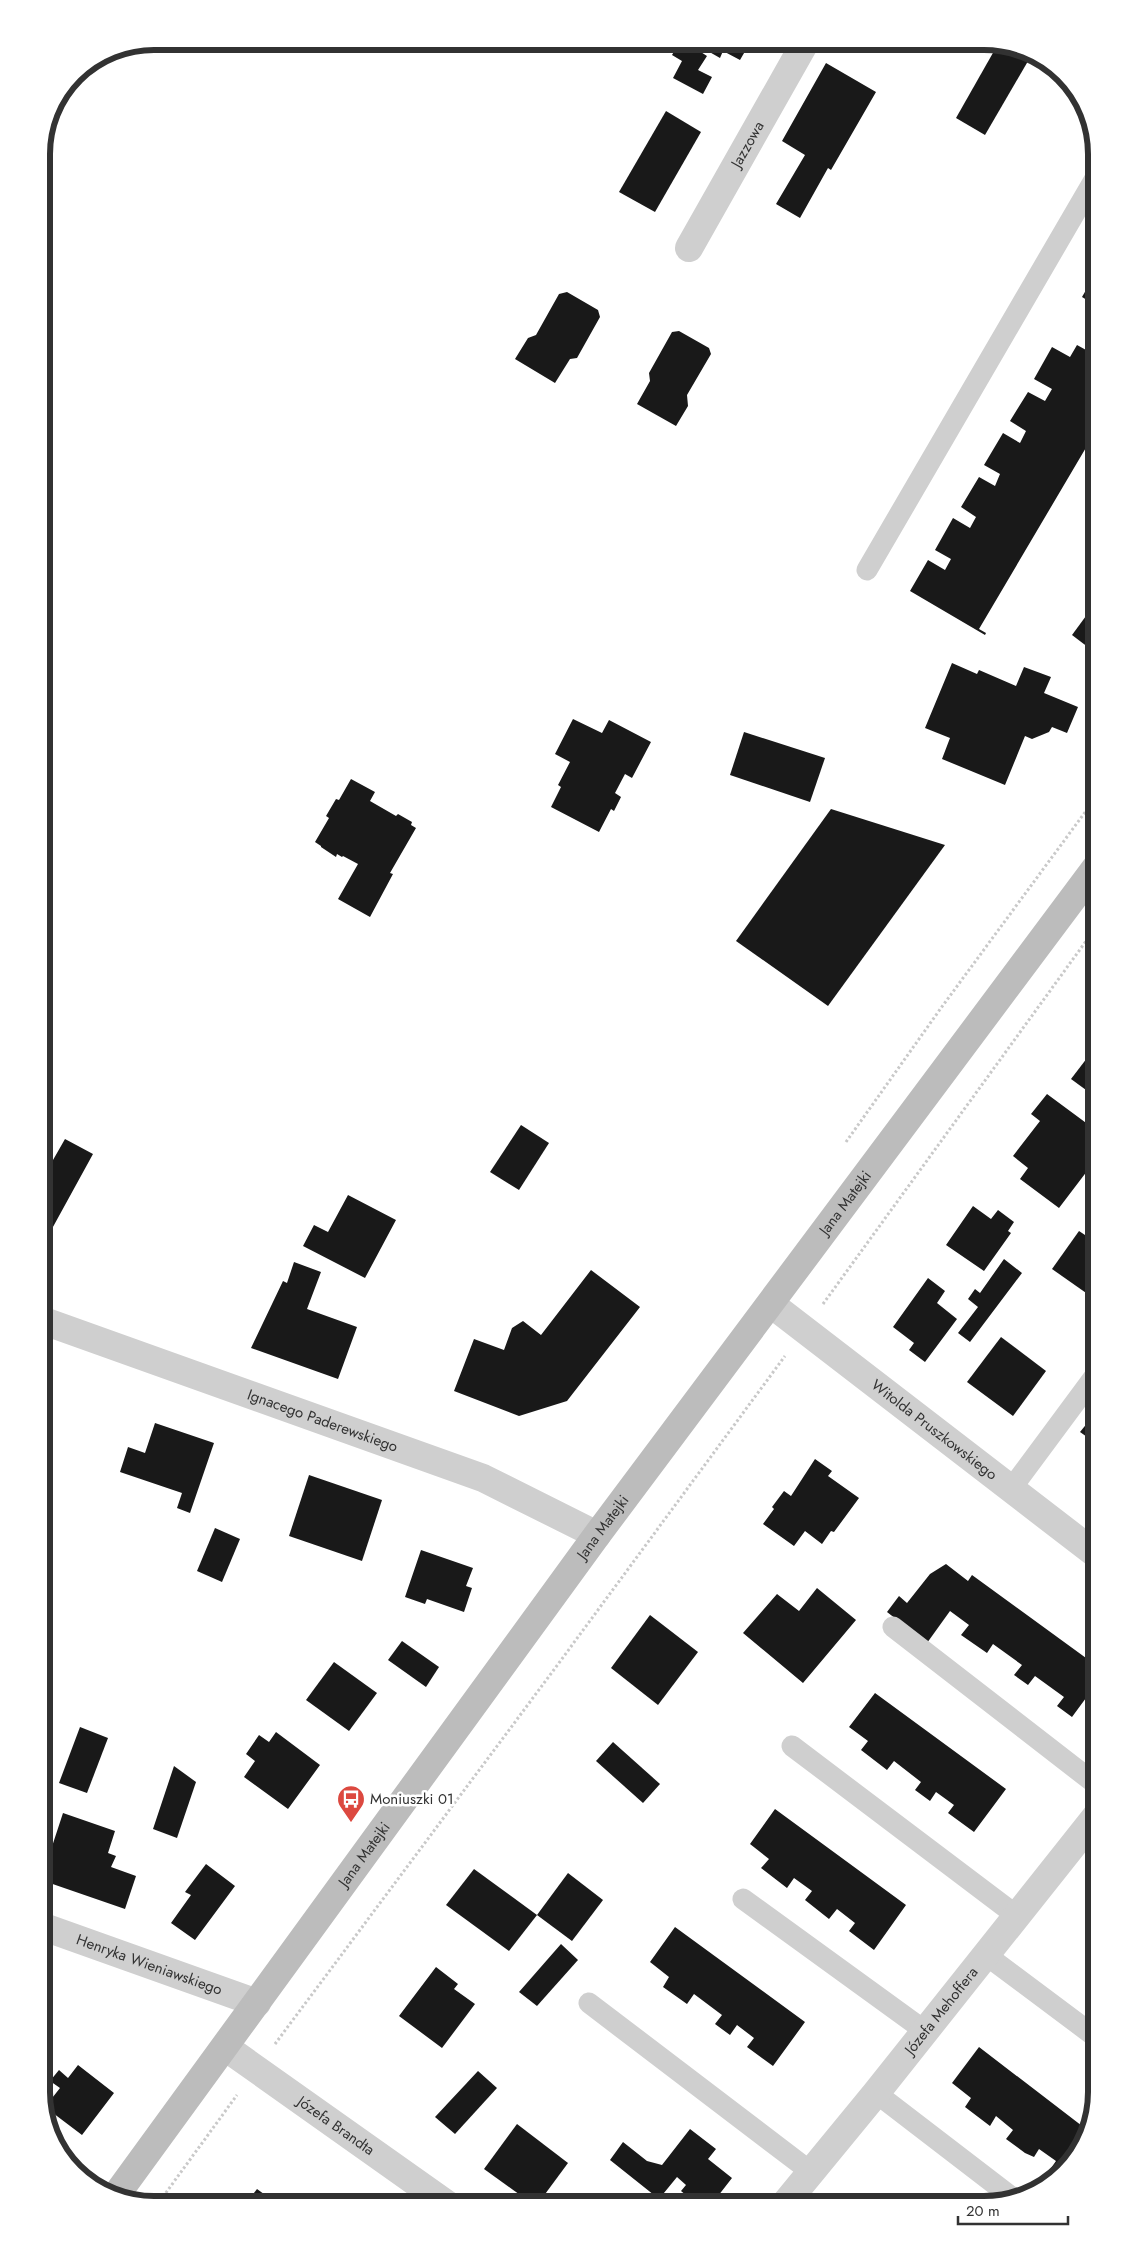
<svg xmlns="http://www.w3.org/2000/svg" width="1138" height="2246" font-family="Jost,sans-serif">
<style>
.building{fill:#191919}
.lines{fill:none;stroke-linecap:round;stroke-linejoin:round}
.path{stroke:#c9c9c9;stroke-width:3;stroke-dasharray:2.5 2.5;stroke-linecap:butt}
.lane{stroke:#cfcfcf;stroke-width:21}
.street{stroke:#cfcfcf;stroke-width:28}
.secondary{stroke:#bcbcbc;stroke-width:28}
.labels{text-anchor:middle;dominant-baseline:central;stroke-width:5;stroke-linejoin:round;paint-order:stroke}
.street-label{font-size:15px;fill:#323232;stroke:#fff}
.poi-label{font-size:15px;fill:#323232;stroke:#fff;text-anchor:start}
.rim{fill:none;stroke:#323232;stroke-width:6}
</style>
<rect width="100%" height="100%" fill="#fff"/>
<!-- building -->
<g class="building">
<path d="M 680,41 L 692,41 L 690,45 L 707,56 L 698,70 L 712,77 L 703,94 L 673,78 L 682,61 L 672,55 Z"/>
<path d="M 701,41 L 751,41 L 740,60 L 723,51 L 720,58 L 699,46 Z"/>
<path d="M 998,44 L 1031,56 L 985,135 L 956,118 Z"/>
<path d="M 826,63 L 876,92 L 831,170 L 828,168 L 800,218 L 776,204 L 805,155 L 782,141 Z"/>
<path d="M 666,111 L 701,132 L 655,212 L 619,192 Z"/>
<path d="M 1097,271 L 1097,306 L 1082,297 Z"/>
<path d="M 567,292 L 598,310 L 600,317 L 577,358 L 570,359 L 555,383 L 515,359 L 528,338 L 536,335 L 559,294 Z"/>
<path d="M 679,331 L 709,348 L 711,354 L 687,395 L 688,406 L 676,426 L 637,404 L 650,381 L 649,373 L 672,332 Z"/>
<path d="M 1077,345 L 1097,356 L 1097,429 L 979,629 L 986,633 L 985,635 L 910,591 L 928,560 L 945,570 L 951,559 L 935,550 L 953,518 L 970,528 L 976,517 L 961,507 L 979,477 L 995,486 L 1000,474 L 984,465 L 1003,433 L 1020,443 L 1026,431 L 1010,421 L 1028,392 L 1045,401 L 1052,389 L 1034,379 L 1052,347 L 1070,357 Z"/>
<path d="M 1097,601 L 1097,654 L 1072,635 Z"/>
<path d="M 952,663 L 977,674 L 979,670 L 1016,686 L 1024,667 L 1051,677 L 1044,693 L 1078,707 L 1067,733 L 1052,727 L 1049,732 L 1032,739 L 1025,736 L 1005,785 L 942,759 L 950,738 L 925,728 Z"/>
<path d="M 573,719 L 602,733 L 609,720 L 651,742 L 632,778 L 625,774 L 615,793 L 621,797 L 614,811 L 611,809 L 599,832 L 551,807 L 561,787 L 558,785 L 570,762 L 555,754 Z"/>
<path d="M 744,732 L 825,758 L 810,802 L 730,775 Z"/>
<path d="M 351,779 L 375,792 L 370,801 L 396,816 L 398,814 L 412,822 L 411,825 L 416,828 L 390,873 L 393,874 L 370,917 L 338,899 L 358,864 L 343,856 L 342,857 L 337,854 L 336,857 L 321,847 L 321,846 L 315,842 L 329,818 L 326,816 L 336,799 L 339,800 Z"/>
<path d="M 831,809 L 945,845 L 828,1006 L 736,941 Z"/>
<path d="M 1097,1045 L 1097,1098 L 1071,1079 Z"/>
<path d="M 1047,1094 L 1097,1131 L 1097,1158 L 1059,1208 L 1020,1179 L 1028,1168 L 1013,1156 L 1040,1121 L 1031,1114 Z"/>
<path d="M 521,1125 L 549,1143 L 519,1190 L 490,1172 Z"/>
<path d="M 65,1139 L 93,1154 L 48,1236 L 41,1232 L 41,1183 L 47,1173 L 42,1171 L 49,1158 L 53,1160 Z"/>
<path d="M 348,1195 L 396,1220 L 365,1278 L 303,1246 L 314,1225 L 328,1232 Z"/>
<path d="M 973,1206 L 991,1219 L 998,1210 L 1014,1222 L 1008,1231 L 1011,1233 L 984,1271 L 946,1245 Z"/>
<path d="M 1079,1231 L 1097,1243 L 1097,1284 L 1089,1295 L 1052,1269 Z"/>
<path d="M 1004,1259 L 1022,1273 L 970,1342 L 958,1333 L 978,1307 L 968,1299 L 975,1289 L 980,1293 Z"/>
<path d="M 294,1262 L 321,1272 L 307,1309 L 357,1327 L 338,1379 L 251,1348 L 283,1281 L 287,1283 Z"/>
<path d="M 591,1270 L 640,1307 L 567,1401 L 519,1416 L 454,1391 L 474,1339 L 504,1350 L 512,1328 L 523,1321 L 541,1335 Z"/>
<path d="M 928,1278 L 945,1291 L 937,1303 L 957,1319 L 925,1362 L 909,1350 L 914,1343 L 893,1327 Z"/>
<path d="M 1001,1337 L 1046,1371 L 1013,1416 L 967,1382 Z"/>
<path d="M 1097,1411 L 1097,1444 L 1080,1432 Z"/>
<path d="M 155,1423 L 214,1443 L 190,1513 L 177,1508 L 182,1493 L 120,1472 L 128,1447 L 145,1453 Z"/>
<path d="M 815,1459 L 832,1471 L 828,1476 L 859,1498 L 834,1532 L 831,1531 L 822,1544 L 805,1531 L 794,1546 L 763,1524 L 774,1509 L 772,1507 L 784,1491 L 791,1496 Z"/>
<path d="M 309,1475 L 382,1500 L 362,1561 L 289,1536 Z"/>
<path d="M 215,1528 L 240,1539 L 222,1582 L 197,1571 Z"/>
<path d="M 421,1550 L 473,1568 L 466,1586 L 472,1588 L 464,1612 L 427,1599 L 425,1604 L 405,1597 Z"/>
<path d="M 946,1564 L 968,1581 L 972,1575 L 1097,1666 L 1097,1683 L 1072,1717 L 1057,1706 L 1064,1697 L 1035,1676 L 1028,1685 L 1014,1675 L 1022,1665 L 993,1644 L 987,1653 L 961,1635 L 969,1625 L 950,1611 L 927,1643 L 887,1612 L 899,1596 L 907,1603 L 930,1574 Z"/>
<path d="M 817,1588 L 856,1620 L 803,1683 L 743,1633 L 777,1594 L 799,1611 Z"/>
<path d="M 650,1615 L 698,1652 L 658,1705 L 611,1668 Z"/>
<path d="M 402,1641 L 439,1667 L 426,1687 L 388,1660 Z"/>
<path d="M 334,1662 L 377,1693 L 349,1731 L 306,1700 Z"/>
<path d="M 875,1693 L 1006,1789 L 974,1832 L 948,1813 L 954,1805 L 936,1792 L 930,1801 L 915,1790 L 921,1782 L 894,1761 L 887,1770 L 861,1750 L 868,1741 L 849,1727 Z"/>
<path d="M 80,1727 L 108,1738 L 87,1793 L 59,1783 Z"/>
<path d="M 276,1732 L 320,1765 L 288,1809 L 244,1777 L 255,1761 L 246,1754 L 259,1735 L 269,1742 Z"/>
<path d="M 613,1742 L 660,1784 L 643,1803 L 596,1761 Z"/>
<path d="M 174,1766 L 196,1782 L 177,1838 L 153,1829 Z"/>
<path d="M 775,1809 L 906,1905 L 874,1950 L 849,1931 L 855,1923 L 837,1909 L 829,1919 L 805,1900 L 812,1891 L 794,1878 L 787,1888 L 761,1868 L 769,1859 L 750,1844 Z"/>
<path d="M 63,1813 L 115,1831 L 108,1853 L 116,1856 L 111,1867 L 136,1876 L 125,1909 L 41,1880 Z"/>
<path d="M 206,1864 L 235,1886 L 195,1940 L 171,1923 L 191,1895 L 185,1892 Z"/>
<path d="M 474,1869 L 537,1915 L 509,1951 L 446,1905 Z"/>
<path d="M 568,1873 L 603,1900 L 572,1941 L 537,1915 Z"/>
<path d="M 675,1927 L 805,2022 L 773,2066 L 747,2047 L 754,2038 L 737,2025 L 730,2035 L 715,2024 L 722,2015 L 694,1994 L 687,2004 L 663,1987 L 669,1977 L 650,1962 Z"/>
<path d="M 561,1944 L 578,1960 L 537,2006 L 519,1992 Z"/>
<path d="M 436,1967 L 458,1984 L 454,1989 L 475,2004 L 442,2048 L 399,2016 Z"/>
<path d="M 979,2047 L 1086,2129 L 1078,2155 L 1054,2174 L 1049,2171 L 1056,2161 L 1039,2149 L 1034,2157 L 1025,2153 L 1006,2139 L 1013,2130 L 996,2116 L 990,2126 L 965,2107 L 971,2098 L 952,2083 Z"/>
<path d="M 78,2065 L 114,2093 L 82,2135 L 45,2107 L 60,2088 L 50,2081 L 59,2070 L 68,2078 Z"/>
<path d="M 478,2071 L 497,2088 L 455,2134 L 435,2117 Z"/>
<path d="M 517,2124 L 568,2163 L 537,2205 L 534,2205 L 484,2169 Z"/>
<path d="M 690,2129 L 716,2149 L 708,2159 L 732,2178 L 711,2205 L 698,2205 L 681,2191 L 686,2185 L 677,2177 L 659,2199 L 610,2160 L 623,2142 L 647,2161 L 662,2165 Z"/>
<path d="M 257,2189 L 279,2205 L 245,2205 Z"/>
<path d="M 612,2196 L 624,2205 L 606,2205 Z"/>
</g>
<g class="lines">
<!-- path -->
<g class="path">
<path d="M 846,1142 L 941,1008 L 1097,796"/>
<path d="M 823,1304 L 1097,926"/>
<path d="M 275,2044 L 553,1671 L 785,1356"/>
<path d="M 157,2205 L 237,2095"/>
</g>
<!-- lane -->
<g class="lane">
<path d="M 867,570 L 1097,175"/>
<path d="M 1011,1489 L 1097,1373"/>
<path d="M 893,1627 L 1097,1785"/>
<path d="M 792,1746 L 1017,1916"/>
<path d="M 743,1899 L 925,2031"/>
<path d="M 986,1955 L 1097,2038"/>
<path d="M 589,2003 L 811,2172"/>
<path d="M 876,2093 L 1014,2199"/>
</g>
<!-- street -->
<g class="street">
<path id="s1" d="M 689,248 L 806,41"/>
<path id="s2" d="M 771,1304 L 1097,1555"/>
<path id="s3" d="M 41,1320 L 483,1478 L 597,1535"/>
<path id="s4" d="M 41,1926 L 257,2003"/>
<path id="s5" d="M 225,2047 L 448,2205"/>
<path id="s6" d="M 784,2205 L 876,2093 L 1097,1815"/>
</g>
<!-- secondary -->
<path class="secondary" id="s7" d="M 117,2194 L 597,1535 L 1097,866"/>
</g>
<!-- icons -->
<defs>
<g id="bus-pin" transform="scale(1.4375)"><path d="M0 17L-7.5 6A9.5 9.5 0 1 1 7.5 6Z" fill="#dc4940" stroke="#fff"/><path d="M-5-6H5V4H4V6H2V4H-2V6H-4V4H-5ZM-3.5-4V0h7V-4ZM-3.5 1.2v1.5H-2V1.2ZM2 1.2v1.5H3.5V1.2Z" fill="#fff"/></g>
</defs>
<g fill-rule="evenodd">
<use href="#bus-pin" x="351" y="1799"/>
</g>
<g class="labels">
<!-- street labels -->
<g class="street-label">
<text stroke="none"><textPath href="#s1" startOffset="119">Jazzowa</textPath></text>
<text stroke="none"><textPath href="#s7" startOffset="1230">Jana Matejki</textPath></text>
<text stroke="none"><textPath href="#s3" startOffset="299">Ignacego Paderewskiego</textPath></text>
<text stroke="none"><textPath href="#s2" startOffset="206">Witolda Pruszkowskiego</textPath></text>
<text stroke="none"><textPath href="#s7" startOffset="825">Jana Matejki</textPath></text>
<text stroke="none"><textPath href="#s7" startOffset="420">Jana Matejki</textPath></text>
<text stroke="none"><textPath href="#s4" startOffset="115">Henryka Wieniawskiego</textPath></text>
<text stroke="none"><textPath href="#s6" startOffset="250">Józefa Mehoffera</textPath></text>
<text stroke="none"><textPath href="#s5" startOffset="136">Józefa Brandta</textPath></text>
</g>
<!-- poi labels -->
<g class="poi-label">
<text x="370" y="1799">Moniuszki 01</text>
</g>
</g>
<!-- crop -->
<path d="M0 0H1138V2246H0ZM154 50H984A104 104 0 0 1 1088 154V2092A104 104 0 0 1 984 2196H154A104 104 0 0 1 50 2092V154A104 104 0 0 1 154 50Z" fill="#fff" fill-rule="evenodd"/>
<path class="rim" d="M154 50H984A104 104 0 0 1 1088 154V2092A104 104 0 0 1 984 2196H154A104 104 0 0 1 50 2092V154A104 104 0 0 1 154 50Z"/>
<!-- scale -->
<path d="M958 2216v8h110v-8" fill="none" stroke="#323232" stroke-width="2.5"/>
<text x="966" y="2216" font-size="15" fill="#323232" stroke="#ffffff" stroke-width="4" paint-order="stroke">20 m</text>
</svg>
